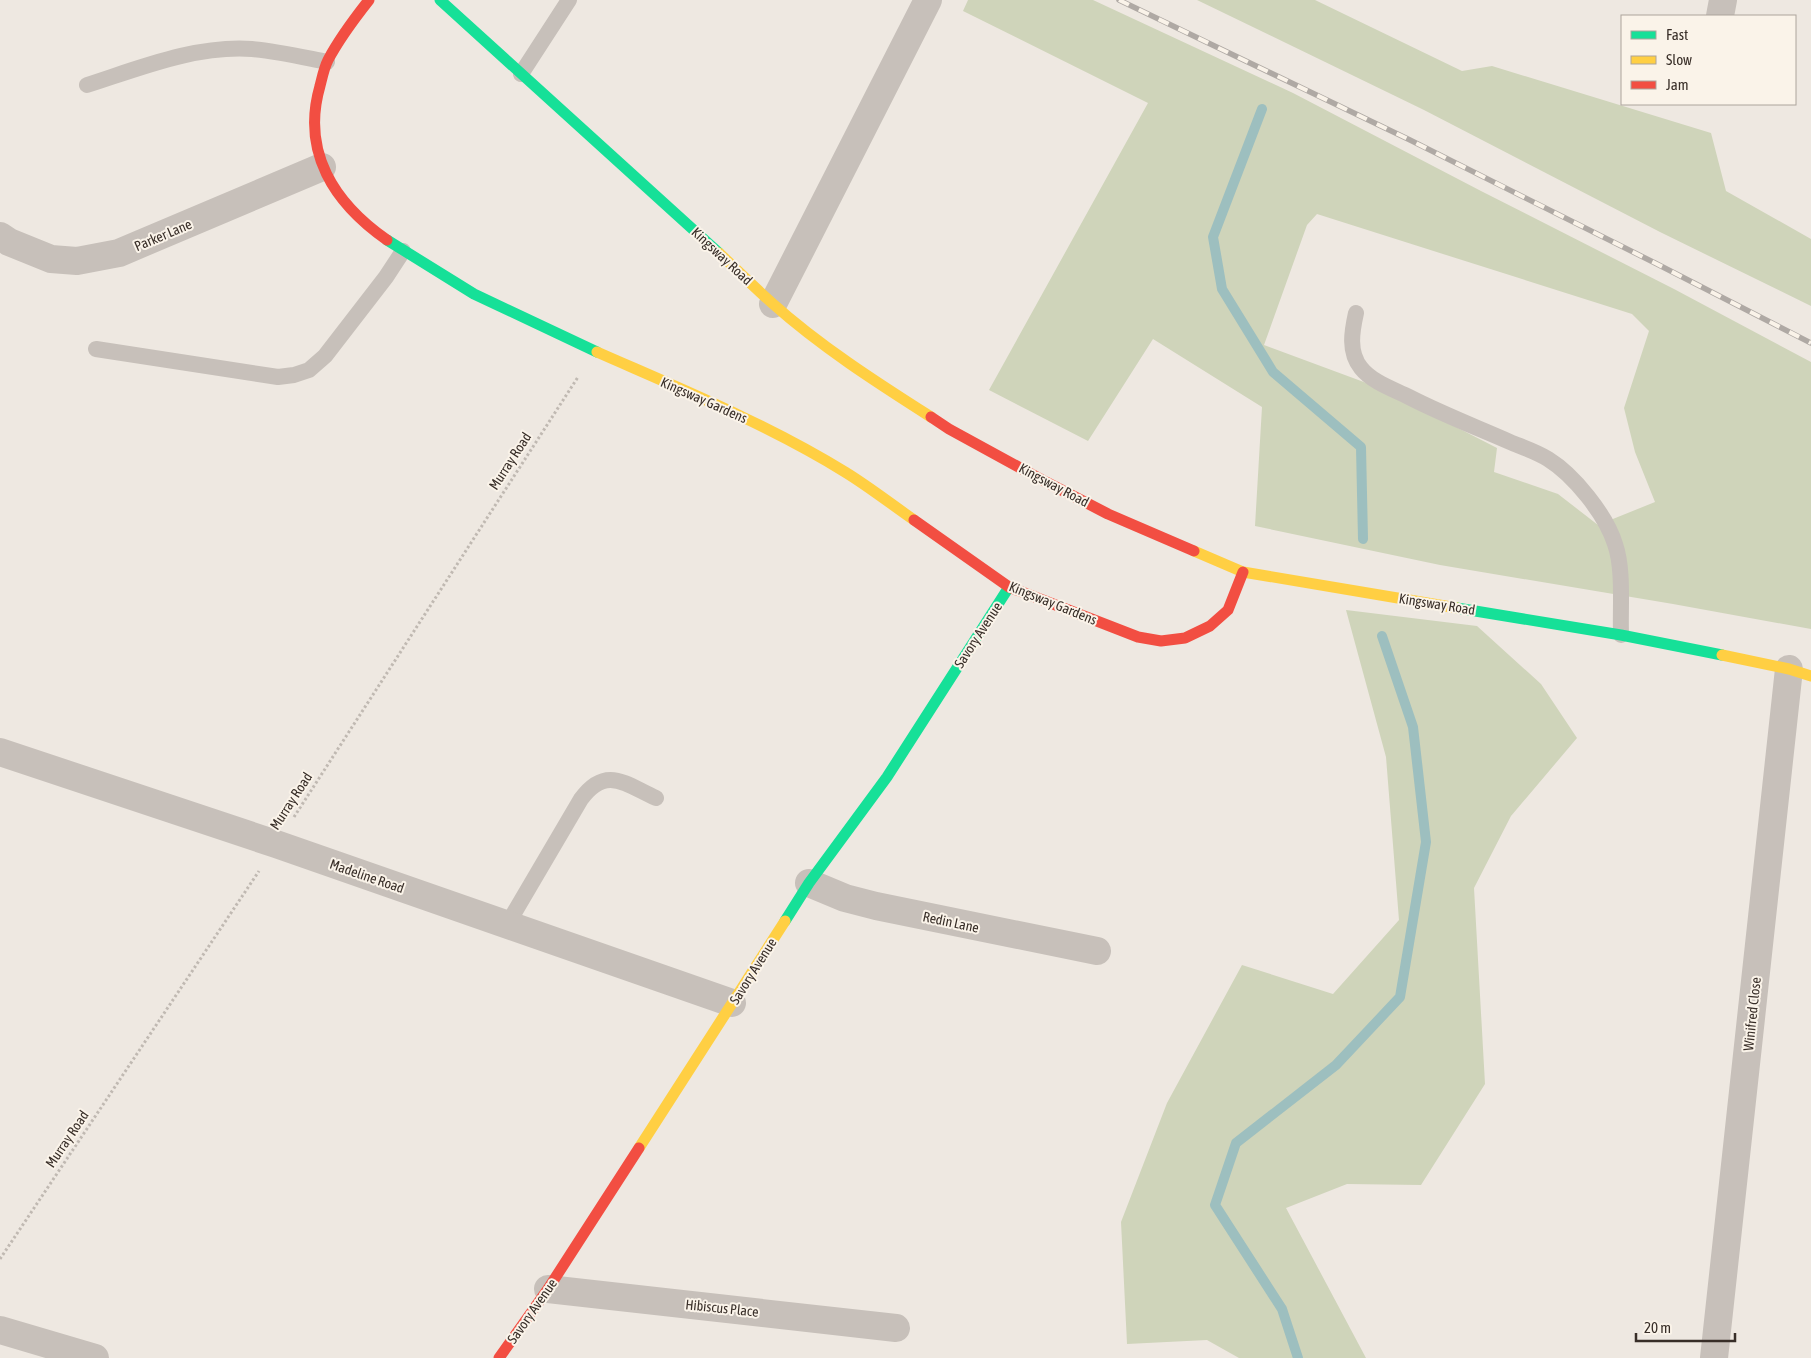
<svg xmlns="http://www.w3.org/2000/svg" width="1811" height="1358" font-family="'Asap Condensed',sans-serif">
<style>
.green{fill:#cfd4ba;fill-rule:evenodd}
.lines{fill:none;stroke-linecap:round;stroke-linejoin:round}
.stream{stroke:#9dbfbf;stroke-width:10}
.path{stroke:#c0b9b2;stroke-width:3;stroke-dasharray:2.5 2.5;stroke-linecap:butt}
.lane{stroke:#c7c0ba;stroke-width:16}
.street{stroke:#c7c0ba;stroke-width:28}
.fast{stroke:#16e098;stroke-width:11}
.slow{stroke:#ffcf43;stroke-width:11}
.jam{stroke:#f24e42;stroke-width:11}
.rail-casing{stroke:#afa9a4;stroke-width:5.5}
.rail{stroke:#faf3e9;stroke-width:4;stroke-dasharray:11;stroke-linecap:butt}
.labels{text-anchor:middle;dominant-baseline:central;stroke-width:4;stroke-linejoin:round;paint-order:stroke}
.street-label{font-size:14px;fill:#382e28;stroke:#faf3e9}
</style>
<rect width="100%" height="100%" fill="#eee8e1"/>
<!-- green -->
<g class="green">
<path d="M 968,0 L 1093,0 L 1293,93 L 1481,191 L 1674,289 L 1811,362 L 1811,629 L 1673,604 L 1440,565 L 1255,526 L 1262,407 L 1153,339 L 1088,441 L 989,390 L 1148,103 L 963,11 ZM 1317,214 L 1632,314 L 1649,331 L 1624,408 L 1635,452 L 1655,502 L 1598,525 L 1558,494 L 1494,472 L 1497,448 L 1380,388 L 1264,345 L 1307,225 Z"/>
<path d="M 1197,0 L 1315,0 L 1462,71 L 1492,66 L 1711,133 L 1726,191 L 1811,239 L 1811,306 L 1660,232 L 1424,110 Z"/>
<path d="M 1346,610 L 1477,626 L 1541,684 L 1577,738 L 1511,816 L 1474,888 L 1485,1084 L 1421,1185 L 1347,1184 L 1286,1208 L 1366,1358 L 1239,1358 L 1207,1340 L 1127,1344 L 1121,1222 L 1167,1103 L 1242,965 L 1333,994 L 1399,920 L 1386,757 Z"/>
</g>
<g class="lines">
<!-- stream -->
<g class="stream">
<path d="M 1262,109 L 1213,237 L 1222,289 L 1273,372 L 1361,447 L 1363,539"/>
<path d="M 1298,1358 L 1282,1309 L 1215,1205 L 1236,1143 L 1336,1065 L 1400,997 L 1426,842 L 1413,727 L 1382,636"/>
</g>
<!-- path -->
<g class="path">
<path d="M 294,817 L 578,377"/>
<path d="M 0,1259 L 259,871"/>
</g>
<!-- lane -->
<g class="lane">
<path d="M 521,74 L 569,0"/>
<path d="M 87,85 C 140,68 196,45 252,49 C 277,51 302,57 327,62"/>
<path d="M 1356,313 C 1352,331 1348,352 1361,368 C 1372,382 1393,389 1409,397 C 1442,414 1476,427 1510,442 C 1522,447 1537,452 1548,459 C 1574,475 1606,515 1615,544 C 1624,570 1620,607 1621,635"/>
<path d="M 96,349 L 278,377 L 294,375 L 309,370 L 325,356 L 386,277 L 403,251"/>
<path d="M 507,925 L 581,799 C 606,765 625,784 656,798"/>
</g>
<!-- street -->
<g class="street">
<path d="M 1720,16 L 1723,0"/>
<path d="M 0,236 L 9,242 L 51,259 L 77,261 L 119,253 L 322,167"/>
<path d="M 773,304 L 928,0"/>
<path d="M 0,752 L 276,844 L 732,1003"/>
<path d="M 809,883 L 845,898 L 876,906 L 1097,951"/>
<path d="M 548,1289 L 896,1328"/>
<path d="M 0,1330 L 95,1358"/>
<path d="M 1714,1358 L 1789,669"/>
</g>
<!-- fast -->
<g class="fast">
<path d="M 440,0 L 719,253"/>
<path d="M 387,240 L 474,294 L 597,352"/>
<path d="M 1457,608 L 1621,635 L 1722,655"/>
<path d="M 785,921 L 809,883 L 887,777 L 1009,587"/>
</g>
<!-- slow -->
<g class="slow">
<path d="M 719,253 C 737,270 754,287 772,303 C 820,346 876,382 931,417"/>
<path d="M 597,352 C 681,389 767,424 845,472 C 868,486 891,504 914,520"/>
<path d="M 1194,551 L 1243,572 L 1457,608"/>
<path d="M 1722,655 L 1789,669 L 1811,676"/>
<path d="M 639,1148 L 785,921"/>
</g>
<!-- jam -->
<g class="jam">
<path d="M 369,0 C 354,19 339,39 328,60 C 324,68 322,78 320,86 C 301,152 334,203 387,240"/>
<path d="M 931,417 L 949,429 L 1046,482 L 1108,514 L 1194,551"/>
<path d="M 914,520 L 1009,587 L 1138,637 L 1161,641 L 1185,638 L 1210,626 L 1228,610 L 1243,572"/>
<path d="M 499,1358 L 548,1289 L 639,1148"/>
</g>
<!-- rail casing -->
<g class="rail-casing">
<path id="rail" d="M 1119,0 L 1410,140 L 1655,263 L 1811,343"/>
</g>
<!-- rail -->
<use href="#rail" class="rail"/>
</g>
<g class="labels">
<!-- street labels -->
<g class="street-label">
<text transform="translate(163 235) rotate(-23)">Parker Lane</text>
<text transform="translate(722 256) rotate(43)">Kingsway Road</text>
<text transform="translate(704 400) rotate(24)">Kingsway Gardens</text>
<text transform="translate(510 461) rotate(-57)">Murray Road</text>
<text transform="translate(1054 485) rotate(28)">Kingsway Road</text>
<text transform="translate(1053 603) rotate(22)">Kingsway Gardens</text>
<text transform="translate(1437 604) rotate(9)">Kingsway Road</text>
<text transform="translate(978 635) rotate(-57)">Savory Avenue</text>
<text transform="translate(291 801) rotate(-57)">Murray Road</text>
<text transform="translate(367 876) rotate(19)">Madeline Road</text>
<text transform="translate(951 922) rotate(12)">Redin Lane</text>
<text transform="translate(753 971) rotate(-58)">Savory Avenue</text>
<text transform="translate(1752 1014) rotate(-84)">Winifred Close</text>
<text transform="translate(67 1139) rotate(-56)">Murray Road</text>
<text transform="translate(722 1308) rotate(6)">Hibiscus Place</text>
<text transform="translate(532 1311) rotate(-55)">Savory Avenue</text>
</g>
</g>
<!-- legend -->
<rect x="1621" y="15" width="175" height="90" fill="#faf3e9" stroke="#aca49c"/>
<rect x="1631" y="31" width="25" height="8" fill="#16e098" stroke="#aca49c"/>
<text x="1666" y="40" font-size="15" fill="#382e28">Fast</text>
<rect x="1631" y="56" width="25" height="8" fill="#ffcf43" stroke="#aca49c"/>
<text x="1666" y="65" font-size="15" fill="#382e28">Slow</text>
<rect x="1631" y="81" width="25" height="8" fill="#f24e42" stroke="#aca49c"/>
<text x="1666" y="90" font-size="15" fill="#382e28">Jam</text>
<!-- scale -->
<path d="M1636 1333v8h99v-8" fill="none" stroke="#382e28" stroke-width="2.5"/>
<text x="1644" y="1333" font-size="15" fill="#382e28" stroke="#faf3e9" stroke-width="4" paint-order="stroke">20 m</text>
</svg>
